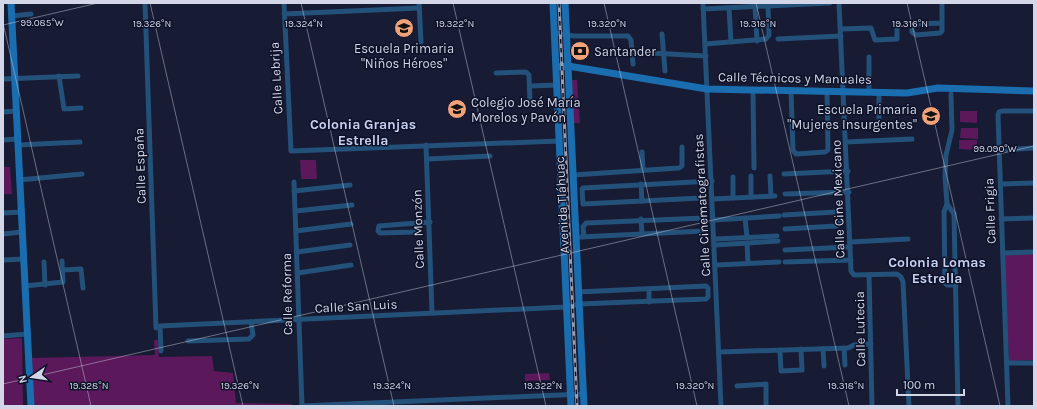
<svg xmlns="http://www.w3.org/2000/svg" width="1037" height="409" font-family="Karla,sans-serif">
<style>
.green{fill:#5b185a}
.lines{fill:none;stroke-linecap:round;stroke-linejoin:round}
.street{stroke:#23517a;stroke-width:5}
.secondary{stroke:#1a6eaf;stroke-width:7}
.rail-casing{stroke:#9a9eb0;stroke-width:3}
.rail{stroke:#0e1229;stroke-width:1.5;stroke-dasharray:4.5;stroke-linecap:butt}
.ticks{fill:none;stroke:#d2d6e6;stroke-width:1;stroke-opacity:0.45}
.labels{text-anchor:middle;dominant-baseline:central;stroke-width:3;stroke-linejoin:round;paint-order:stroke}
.poi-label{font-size:13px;fill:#d2d6e6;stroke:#0e1229;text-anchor:start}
.street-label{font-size:13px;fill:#d2d6e6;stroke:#0e1229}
.neighbourhood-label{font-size:14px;font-weight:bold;fill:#c8d0f0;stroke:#0e1229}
.ticks-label{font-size:10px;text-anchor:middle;fill:#d2d6e6;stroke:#0e1229;stroke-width:3;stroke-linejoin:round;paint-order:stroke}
</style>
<rect width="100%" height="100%" fill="#171b33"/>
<!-- green -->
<g class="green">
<path d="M 571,80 L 577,80 L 580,123 L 573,123 Z"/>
<path d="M 960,111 L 977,111 L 977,123 L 960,122 Z"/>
<path d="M 961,128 L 978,128 L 978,139 L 960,138 Z"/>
<path d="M 959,140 L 977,140 L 977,150 L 959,149 Z"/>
<path d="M 300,160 L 316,160 L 317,179 L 301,179 Z"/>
<path d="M 3,167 L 10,167 L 12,194 L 3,194 Z"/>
<path d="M 1034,253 L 1034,360 L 1009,361 L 1004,254 Z"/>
<path d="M 22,338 L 23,406 L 3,406 L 3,339 Z"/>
<path d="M 154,340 L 158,340 L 159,357 L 212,356 L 214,371 L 233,373 L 236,403 L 292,404 L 291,406 L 34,406 L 31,358 L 155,355 Z"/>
<path d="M 549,373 L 550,380 L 525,381 L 525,374 Z"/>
</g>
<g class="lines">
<!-- street -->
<g class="street">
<path d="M 145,3 L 156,328"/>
<path d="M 284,3 L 291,151 L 559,141"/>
<path d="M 419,3 L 421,42"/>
<path d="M 703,3 L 721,406"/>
<path d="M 839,3 L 851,271 L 854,275 L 897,274 L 901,277 L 903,282 L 909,406"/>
<path d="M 755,7 L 757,41"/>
<path d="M 729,8 L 731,42"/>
<path d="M 703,9 L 830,3"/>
<path d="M 284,14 L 419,8"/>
<path d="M 12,16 L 31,14"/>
<path d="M 942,23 L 914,24 L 912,26 L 912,32 L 916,35 L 940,33 L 942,31 L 942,3"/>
<path d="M 841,29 L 871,28 L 875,40 L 897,39 L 897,27"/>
<path d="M 555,33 L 574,36 L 628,36 L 631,40 L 633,64"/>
<path d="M 662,34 L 665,71"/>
<path d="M 778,39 L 841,36"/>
<path d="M 705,44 L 766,39 L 769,35 L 768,6"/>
<path d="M 632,52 L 706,56"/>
<path d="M 496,73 L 526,72 L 529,75 L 530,103"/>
<path d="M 59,76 L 64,109 L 81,108"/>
<path d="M 3,79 L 78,76"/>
<path d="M 530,86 L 558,85"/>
<path d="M 753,90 L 754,168"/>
<path d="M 791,91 L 793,150 L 796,154 L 825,152 L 828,150 L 827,91"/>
<path d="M 869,91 L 869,57"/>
<path d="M 951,94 L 952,130 L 946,155 L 945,176 L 947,204 L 954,214 L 958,406"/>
<path d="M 3,112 L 15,111"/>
<path d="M 879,118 L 879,92"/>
<path d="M 3,140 L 17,139"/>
<path d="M 846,142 L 912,139"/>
<path d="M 18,145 L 80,142"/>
<path d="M 426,145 L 432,313"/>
<path d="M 999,150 L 1034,148"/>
<path d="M 642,152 L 643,170"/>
<path d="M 427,159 L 490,156"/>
<path d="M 784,174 L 848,171"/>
<path d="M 573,175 L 679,168 L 682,166 L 682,147"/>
<path d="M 751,176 L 751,197"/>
<path d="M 770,176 L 771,196"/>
<path d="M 733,177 L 733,198"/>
<path d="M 19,180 L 82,174"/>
<path d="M 703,181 L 703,197 L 701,198 L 583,204 L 582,189 L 583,188 L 712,181"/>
<path d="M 294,182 L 302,406"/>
<path d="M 641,184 L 642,201"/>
<path d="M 1001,184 L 1034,183"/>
<path d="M 294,191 L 350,185"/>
<path d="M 785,194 L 849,192"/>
<path d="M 713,199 L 775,196"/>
<path d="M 947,204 L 944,212 L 945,283 L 947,285 L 956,285"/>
<path d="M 296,211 L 352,205"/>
<path d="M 3,213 L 21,212"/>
<path d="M 784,215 L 836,212 L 839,214 L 841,222 L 836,226 L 785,229"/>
<path d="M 745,218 L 747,237"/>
<path d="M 641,219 L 642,234"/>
<path d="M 1001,219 L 1034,218"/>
<path d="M 714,220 L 779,216"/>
<path d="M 415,223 L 416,230 L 414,232 L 380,233 L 378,231 L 379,226 L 430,222"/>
<path d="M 296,231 L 351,224"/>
<path d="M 3,234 L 22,232"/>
<path d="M 576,237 L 580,237 L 704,231 L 706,230 L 704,218 L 586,223 L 583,227 L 584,237"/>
<path d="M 715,239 L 777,236"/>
<path d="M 850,242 L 908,239"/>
<path d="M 747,243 L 748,263"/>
<path d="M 715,245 L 778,241"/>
<path d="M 785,250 L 850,247"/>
<path d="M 297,252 L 350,245"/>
<path d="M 1003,253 L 1034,252"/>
<path d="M 3,260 L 23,259"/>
<path d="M 44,262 L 45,285"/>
<path d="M 785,262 L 851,260"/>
<path d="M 716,265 L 779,262"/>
<path d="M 63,270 L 81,269 L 83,288"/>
<path d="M 298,273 L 351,265"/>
<path d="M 869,275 L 872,406"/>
<path d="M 25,286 L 63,282 L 62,261"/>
<path d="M 649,289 L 649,302"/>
<path d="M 3,336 L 27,334"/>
<path d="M 188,341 L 249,339 L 253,335 L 251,322"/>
<path d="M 844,348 L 845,365"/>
<path d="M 823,349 L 824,366"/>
<path d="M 780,350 L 781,371 L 802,370 L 801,349"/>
<path d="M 161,351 L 160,326 L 566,307 L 579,304 L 706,299 L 708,297 L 708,288 L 706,286 L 578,292"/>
<path d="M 719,352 L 848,348 L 854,345 L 871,344"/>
<path d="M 1008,363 L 1034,363"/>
<path d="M 737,386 L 766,384 L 766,406"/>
<path d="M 301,406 L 583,394"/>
<path d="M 1008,406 L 998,115 L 999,112 L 1002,111 L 1034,111"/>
</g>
<!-- secondary -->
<g class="secondary">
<path d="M 11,3 L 31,406"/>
<path d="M 553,3 L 571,406"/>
<path d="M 565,3 L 584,406"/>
<path d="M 557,67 L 568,66 L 707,89 L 907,93 L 938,88 L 1034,91"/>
</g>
<!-- rail casing -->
<g class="rail-casing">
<path id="rail" d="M 559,3 L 577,406"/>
</g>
<!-- rail -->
<use href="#rail" class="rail"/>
</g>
<!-- ticks -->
<path class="ticks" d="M 150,3 L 243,406M 301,3 L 394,406M 453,3 L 546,406M 604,3 L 697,406M 756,3 L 849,406M 907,3 L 1000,406M 3,23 L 91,406M 3,25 L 98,3M 3,384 L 1034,146"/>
<!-- icons -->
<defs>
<g id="school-disc" transform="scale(1)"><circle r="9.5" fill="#f0a279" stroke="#0e1229"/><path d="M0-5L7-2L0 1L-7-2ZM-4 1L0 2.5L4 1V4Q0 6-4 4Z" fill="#111"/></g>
<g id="bank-disc" transform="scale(1)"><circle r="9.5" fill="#f0a279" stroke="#0e1229"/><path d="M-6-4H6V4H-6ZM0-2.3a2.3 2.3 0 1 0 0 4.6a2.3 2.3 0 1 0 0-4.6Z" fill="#111"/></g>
</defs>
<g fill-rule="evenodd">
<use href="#school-disc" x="404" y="28"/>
<use href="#bank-disc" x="580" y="51"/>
<use href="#school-disc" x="457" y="109"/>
<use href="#school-disc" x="931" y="116"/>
</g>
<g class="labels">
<!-- poi labels -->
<g class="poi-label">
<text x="404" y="48" text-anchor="middle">Escuela Primaria<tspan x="404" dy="15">"Niños Héroes"</tspan></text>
<text x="594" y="51">Santander</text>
<text x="471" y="102">Colegio José María<tspan x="471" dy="15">Morelos y Pavón</tspan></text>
<text x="917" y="109" text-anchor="end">Escuela Primaria<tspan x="917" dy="15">"Mujeres Insurgentes"</tspan></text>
</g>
<!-- street labels -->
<g class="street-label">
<text transform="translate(276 78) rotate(-93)">Calle Lebrija</text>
<text transform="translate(795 78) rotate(1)">Calle Técnicos y Manuales</text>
<text transform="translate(140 166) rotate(-92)">Calle España</text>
<text transform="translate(838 199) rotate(-92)">Calle Cine Mexicano</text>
<text transform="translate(562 205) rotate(-93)">Avenida Tláhuac</text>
<text transform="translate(702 205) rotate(-93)">Calle Cinematografistas</text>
<text transform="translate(990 211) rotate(-92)">Calle Frigia</text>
<text transform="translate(418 229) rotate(-92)">Calle Monzón</text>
<text transform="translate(287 294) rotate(-91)">Calle Reforma</text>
<text transform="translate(356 306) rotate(-3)">Calle San Luis</text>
<text transform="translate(860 329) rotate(-91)">Calle Lutecia</text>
</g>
<!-- neighbourhood labels -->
<g class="neighbourhood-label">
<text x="363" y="124">Colonia Granjas<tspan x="363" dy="16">Estrella</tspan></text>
<text x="937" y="262">Colonia Lomas<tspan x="937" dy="16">Estrella</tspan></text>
</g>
</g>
<g class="ticks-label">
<text x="42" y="26">99.085°W</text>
<text x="152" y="27">19.326°N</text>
<text x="304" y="27">19.324°N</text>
<text x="455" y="27">19.322°N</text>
<text x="607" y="27">19.320°N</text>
<text x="758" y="27">19.318°N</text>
<text x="910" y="27">19.316°N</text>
<text x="995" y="152">99.090°W</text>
<text x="89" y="389">19.328°N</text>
<text x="240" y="389">19.326°N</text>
<text x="392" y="389">19.324°N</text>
<text x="543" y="389">19.322°N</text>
<text x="695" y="389">19.320°N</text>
<text x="846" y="389">19.318°N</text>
</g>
<!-- border -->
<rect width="1037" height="409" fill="none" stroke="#d2d6e6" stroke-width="8"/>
<!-- north arrow -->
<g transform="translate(32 377) rotate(257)" stroke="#0e1229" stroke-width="3" paint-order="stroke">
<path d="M0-3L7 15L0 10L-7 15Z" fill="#d2d6e6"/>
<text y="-6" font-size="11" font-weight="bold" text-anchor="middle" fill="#d2d6e6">N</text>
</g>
<!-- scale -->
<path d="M897 389v6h67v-6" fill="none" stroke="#d2d6e6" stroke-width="2"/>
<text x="903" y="389" font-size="12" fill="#d2d6e6" stroke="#0e1229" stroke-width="3" paint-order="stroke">100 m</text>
</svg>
